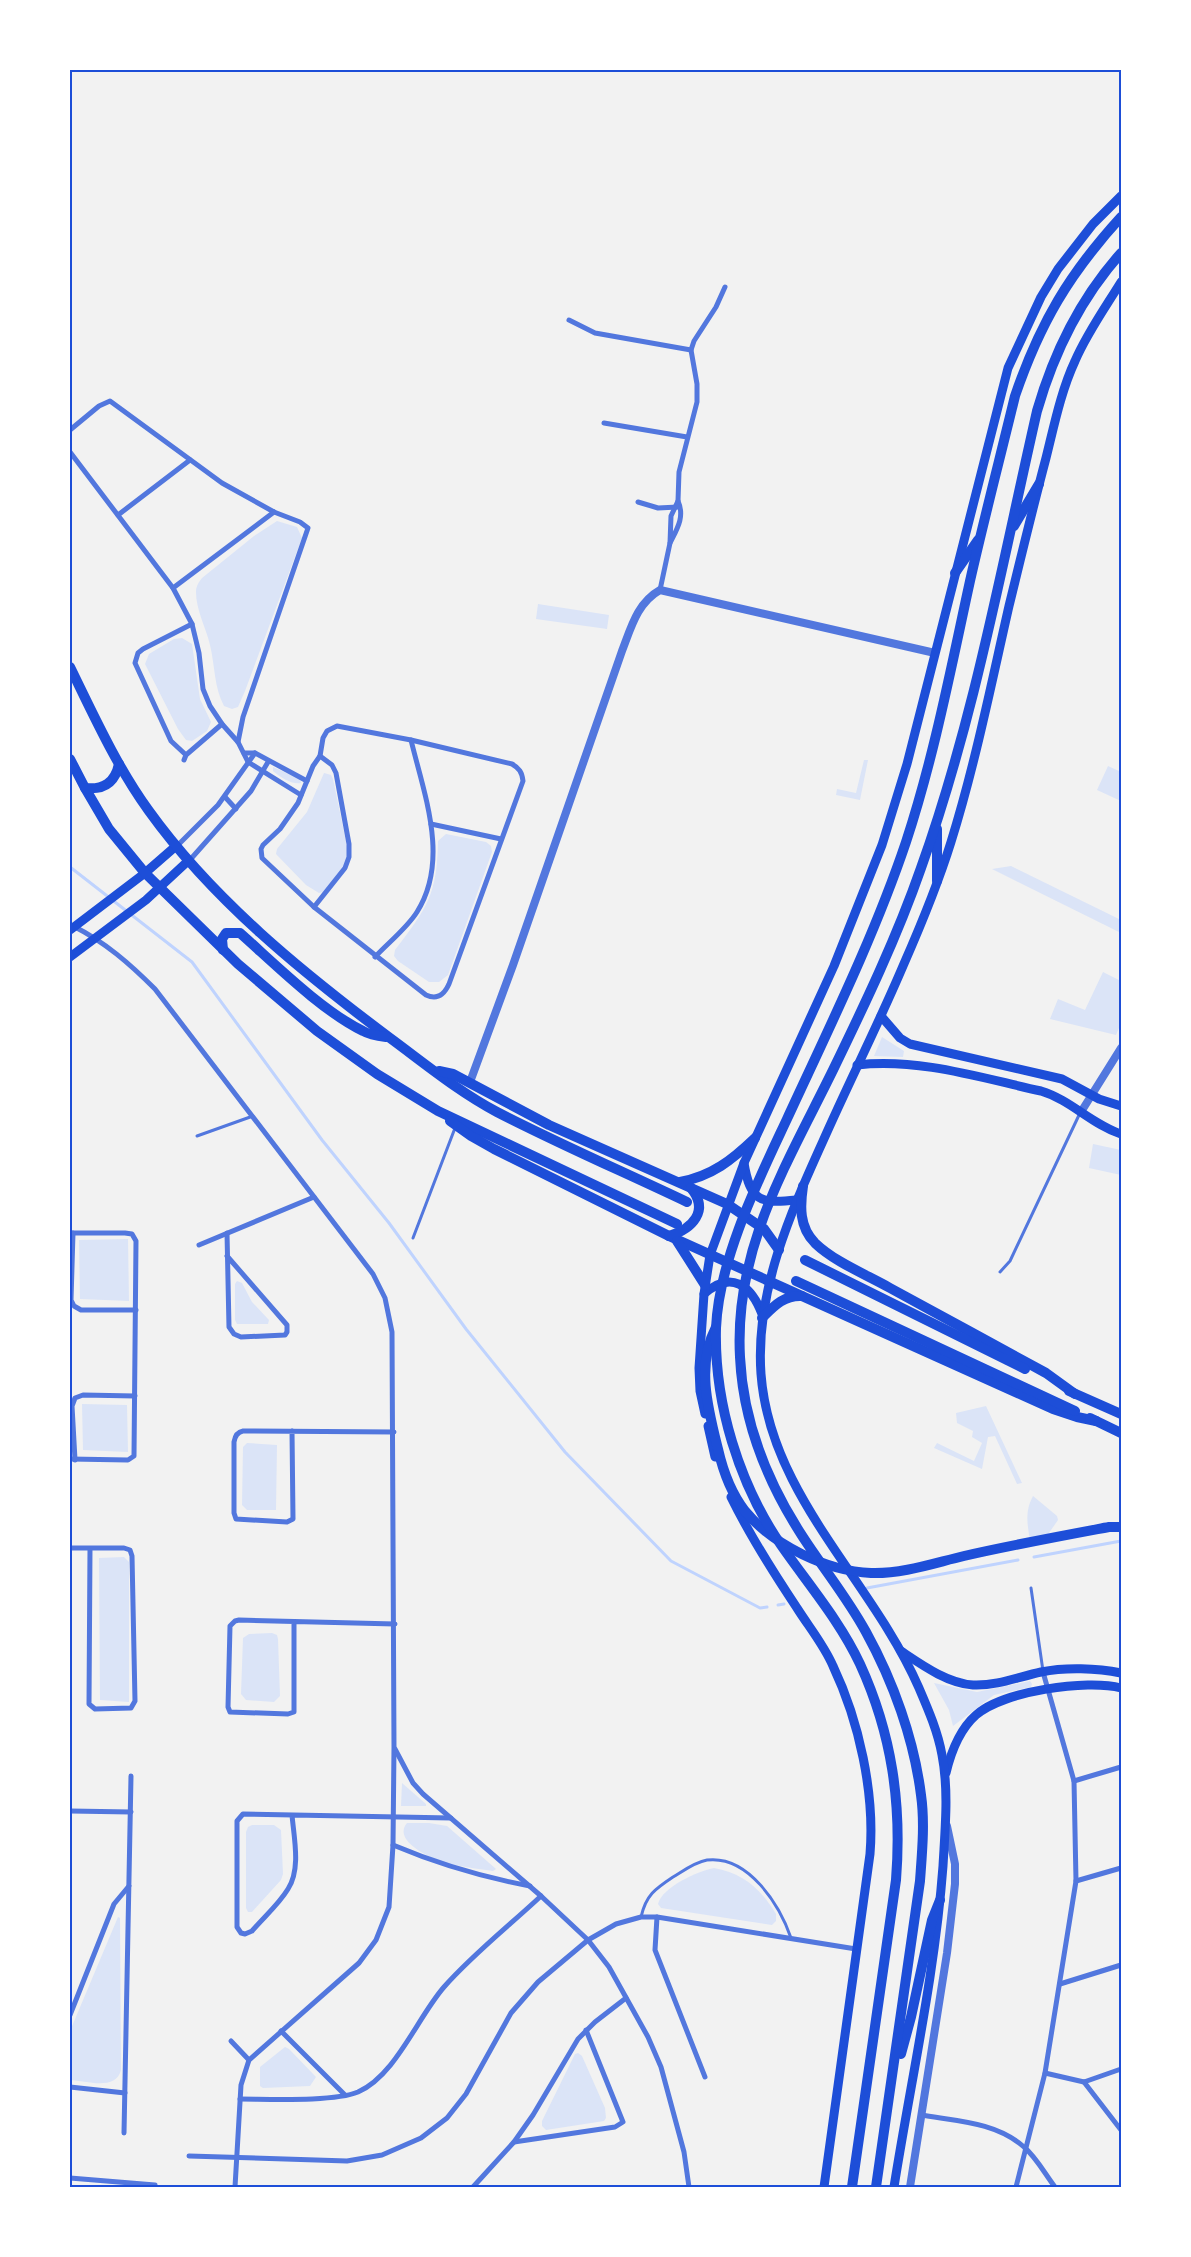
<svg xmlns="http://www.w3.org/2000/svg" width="1191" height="2257" font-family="'Space Grotesk',sans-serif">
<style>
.green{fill:#dbe4f7}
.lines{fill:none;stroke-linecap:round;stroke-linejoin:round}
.stream{stroke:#bfd3fe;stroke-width:3}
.service{stroke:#5277de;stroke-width:3}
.minor{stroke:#5277de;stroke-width:5}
.tertiary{stroke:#5277de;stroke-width:8}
.secondary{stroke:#1d4ed8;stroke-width:9}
.primary{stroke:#1d4ed8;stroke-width:10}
.trunk{stroke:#1d4ed8;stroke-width:10}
.neatline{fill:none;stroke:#1d4ed8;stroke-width:2}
</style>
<rect width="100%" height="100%" fill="#f2f2f2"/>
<!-- green -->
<g class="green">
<path d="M 277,521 L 297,527 L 302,538 L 245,691 L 238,707 L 232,709 L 224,706 C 214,687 215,666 210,645 C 206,628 196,610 196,592 C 196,586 199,582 202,578 L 254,536 Z"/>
<path d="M 538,604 L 609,615 L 607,629 L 536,619 Z"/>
<path d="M 182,638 L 192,644 L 200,699 L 211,722 L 207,731 L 192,741 L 186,740 L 178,729 L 145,664 L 149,654 L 174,639 Z"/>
<path d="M 864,760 L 868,760 L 860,800 L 836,795 L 837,789 L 856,793 Z"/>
<path d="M 1108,766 L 1121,772 L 1121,801 L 1097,790 Z"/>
<path d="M 273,767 L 300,779 L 301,783 C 292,785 280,777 273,771 Z"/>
<path d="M 324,773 L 331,775 L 333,779 L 347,846 L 347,863 L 323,892 L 319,893 L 306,885 L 276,854 L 277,849 L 307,812 Z"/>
<path d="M 446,834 L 486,842 L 491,846 L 492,852 L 448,975 L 439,982 L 429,982 L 398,961 L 394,956 L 395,950 C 427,908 437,895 438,841 Z"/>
<path d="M 1011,866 L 1121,920 L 1121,933 L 992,869 Z"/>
<path d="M 1103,972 L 1121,981 L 1121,1023 L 1116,1035 L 1050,1019 L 1058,999 L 1085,1010 Z"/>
<path d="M 882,1037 L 904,1051 L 903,1057 L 874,1056 Z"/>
<path d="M 1093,1144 L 1121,1150 L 1121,1175 L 1089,1168 Z"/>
<path d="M 128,1239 L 129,1301 L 80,1299 L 79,1240 Z"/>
<path d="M 237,1281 L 242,1283 L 252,1302 L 269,1320 L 268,1324 L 237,1324 L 235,1320 L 235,1284 Z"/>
<path d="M 82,1404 L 127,1405 L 128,1452 L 83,1450 Z"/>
<path d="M 986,1406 L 1022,1483 L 1017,1484 L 995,1436 L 988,1437 L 982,1469 L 934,1448 L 937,1443 L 974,1461 L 982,1443 L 972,1437 L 973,1431 L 957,1423 L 956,1413 Z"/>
<path d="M 247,1443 L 277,1445 L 276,1510 L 247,1510 L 242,1505 L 243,1447 Z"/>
<path d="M 1033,1496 L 1057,1516 L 1058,1520 L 1044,1540 L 1030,1540 C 1027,1523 1025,1511 1033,1496 Z"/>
<path d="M 124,1557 L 129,1562 L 129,1702 L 100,1700 L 99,1558 Z"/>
<path d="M 272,1633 L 277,1635 L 278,1639 L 280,1696 L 274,1702 L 246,1700 L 241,1694 L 243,1638 L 249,1634 Z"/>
<path d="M 1030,1681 L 1032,1684 L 1031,1687 L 994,1695 L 953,1726 L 949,1710 L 934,1683 L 977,1692 Z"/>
<path d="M 402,1783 L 426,1804 L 426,1806 L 401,1806 Z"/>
<path d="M 407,1823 L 429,1823 L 447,1826 L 496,1869 L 493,1871 C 479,1869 464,1867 450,1864 C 436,1861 391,1842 407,1823 Z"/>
<path d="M 252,1825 L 274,1825 L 281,1830 L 283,1874 L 281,1880 L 252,1912 L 248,1912 L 246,1908 L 246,1832 L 248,1827 Z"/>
<path d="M 714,1868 C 743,1873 761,1889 776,1914 L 776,1921 L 772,1925 L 661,1908 L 658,1904 C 662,1887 698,1871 714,1868 Z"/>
<path d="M 118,1917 L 120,1918 L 121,2070 C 116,2091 87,2081 70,2080 L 70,2031 Z"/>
<path d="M 285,2047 L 289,2049 L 316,2077 L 310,2086 L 263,2088 L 260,2086 L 260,2067 Z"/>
<path d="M 578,2053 L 582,2056 L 605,2108 L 606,2118 L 604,2121 L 546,2130 L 542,2126 L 542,2121 L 575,2054 Z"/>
</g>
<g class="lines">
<!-- stream -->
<g class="stream">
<path d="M 70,867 L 192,962 L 322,1140 L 389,1223 L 466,1329 L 565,1452 L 671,1561 L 760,1608 L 767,1607"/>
<path d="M 1034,1557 L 1121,1541"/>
<path d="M 867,1588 L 1018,1560"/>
<path d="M 778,1605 L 784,1604"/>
</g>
<!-- service -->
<g class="service">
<path d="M 197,1136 L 253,1116"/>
<path d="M 413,1238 L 455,1128"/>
<path d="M 1000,1272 L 1010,1261 L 1080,1113"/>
<path d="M 1031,1588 L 1043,1671"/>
<path d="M 641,1917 C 646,1895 655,1889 673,1877 C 683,1871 695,1862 707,1860 C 749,1855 780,1906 791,1938"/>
</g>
<!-- minor -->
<g class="minor">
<path d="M 569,320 L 595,333 L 691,350"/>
<path d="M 604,423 L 687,437"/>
<path d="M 70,430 L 99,406 L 110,401 L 222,483 L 274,512 L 300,522 L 308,528 L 243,717 L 238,742"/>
<path d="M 70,452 L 173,588 L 192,624 L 199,653 L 203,689 L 210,706 L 222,724 L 238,742 L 248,762 L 301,795"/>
<path d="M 678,501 L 679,472 L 697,402 L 697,384 L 691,350 L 694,341 L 716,307 L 725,287"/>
<path d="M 678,501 C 685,517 677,529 670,543 L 671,516 Z"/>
<path d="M 638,502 L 658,508 L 678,507"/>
<path d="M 118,515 L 190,460"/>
<path d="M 173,588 L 274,512"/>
<path d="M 660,590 L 670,543"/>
<path d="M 337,726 L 411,740 L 512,764 C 519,768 522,772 523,781 L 449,984 C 444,995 437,1000 426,995 L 314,907 L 262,858 L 261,849 L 263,845 L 280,829 L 298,803 L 313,766 L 320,756 L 323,738 L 327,731 Z"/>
<path d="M 244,753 L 255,753 L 307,781"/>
<path d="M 186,755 L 171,741 L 135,663 L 138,653 L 143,649 L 192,624"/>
<path d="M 184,760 L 186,755 L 222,724"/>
<path d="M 225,797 L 236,809"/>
<path d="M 431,824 L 501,839"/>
<path d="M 177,846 L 218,805 L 255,753"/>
<path d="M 189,861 L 251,791 L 268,762"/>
<path d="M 314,907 L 345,868 L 349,857 L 349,844 L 336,773 L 332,765 L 320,756"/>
<path d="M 73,926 C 105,942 130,964 155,989 L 373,1274 L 385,1298 L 392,1332 L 394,1747 L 393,1845 L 389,1907 L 376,1940 L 359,1963 L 249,2060 L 241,2085 L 235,2187"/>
<path d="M 375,957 C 388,943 407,928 417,912 C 450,860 424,794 411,740"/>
<path d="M 70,1233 L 125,1233 L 132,1234 L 136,1241 L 134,1456 L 128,1460 L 70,1459"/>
<path d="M 73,1233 L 71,1300 L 74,1306 L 81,1310 L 136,1310"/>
<path d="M 227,1233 L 229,1327 L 234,1334 L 241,1337 L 285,1335 L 287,1332 L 287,1325 L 227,1256"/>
<path d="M 199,1245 L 314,1197"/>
<path d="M 292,1431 L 293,1519 L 287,1522 L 236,1519 L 234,1513 L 234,1442 C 235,1436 237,1432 243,1431 L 394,1432"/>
<path d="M 75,1460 L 72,1406 L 75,1398 L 83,1395 L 135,1396"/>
<path d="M 70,1548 L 124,1548 L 130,1550 L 132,1556 L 135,1701 L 131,1708 L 95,1709 L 89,1704 L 90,1548"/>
<path d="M 294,1622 L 294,1712 L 288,1714 L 230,1712 L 228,1707 L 230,1626 L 235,1621 L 239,1620 L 395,1624"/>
<path d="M 395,1749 L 413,1783 L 423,1794 L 541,1896 L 588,1940 L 609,1967 L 648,2037 L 661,2067 L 684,2152 L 689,2187"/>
<path d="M 1074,1781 L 1121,1767"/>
<path d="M 70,1811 L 131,1812"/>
<path d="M 292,1815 C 294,1838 301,1869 288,1889 C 279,1904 264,1917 252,1931 L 245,1934 L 241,1933 L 237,1927 L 237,1821 L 243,1814 L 451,1818"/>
<path d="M 393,1845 C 438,1864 482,1877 530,1886"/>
<path d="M 1076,1881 L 1121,1868"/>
<path d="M 657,1917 L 655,1950 L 705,2077"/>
<path d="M 1060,1984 L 1121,1965"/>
<path d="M 70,2015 L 114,1904 L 129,1886"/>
<path d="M 281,2031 L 345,2095"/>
<path d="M 231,2041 L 249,2060"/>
<path d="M 1045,2073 L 1084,2082 L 1121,2069"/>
<path d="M 1084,2082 L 1121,2130"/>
<path d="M 70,2087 L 125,2093"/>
<path d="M 240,2099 C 269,2099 334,2102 358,2092 C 396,2075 417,2018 444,1987 C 473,1954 509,1926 541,1896"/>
<path d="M 921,2115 C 956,2121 996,2122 1024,2147 C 1036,2157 1045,2174 1055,2187"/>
<path d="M 124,2133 L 131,1776"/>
<path d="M 514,2142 L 615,2127 L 623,2122 L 586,2030"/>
<path d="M 189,2156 L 347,2161 L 382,2155 L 421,2138 L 447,2118 L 466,2094 L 511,2013 L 538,1982 L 588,1940 L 616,1924 L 641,1917 L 657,1917 L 856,1949"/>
<path d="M 70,2178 L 155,2185"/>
<path d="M 473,2187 L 514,2142 L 533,2115 L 578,2039 L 595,2022 L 626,1998"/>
<path d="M 1016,2187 L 1045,2073 L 1076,1881 L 1074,1781 L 1043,1672"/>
</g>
<!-- tertiary -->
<g class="tertiary">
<path d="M 470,1082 L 513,965 L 622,651 C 631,628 637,603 660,590 L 935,653"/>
<path d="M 1081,1112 L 1121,1048"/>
<path d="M 910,2187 L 947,1953 L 955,1884 L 955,1864 L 947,1826"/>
</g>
<!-- secondary -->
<g class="secondary">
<path d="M 70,930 L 145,873 L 176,846"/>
<path d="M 70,957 L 146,900 L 188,861"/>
<path d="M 881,1016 L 900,1038 L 910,1044 L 1062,1079 L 1099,1099 L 1121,1106"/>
<path d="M 857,1065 C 920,1058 981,1078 1041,1091 C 1071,1100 1091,1124 1121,1134"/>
<path d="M 744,1163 C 750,1201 760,1204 796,1200"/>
<path d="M 704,1294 C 731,1270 751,1285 762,1314"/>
<path d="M 705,1414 L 700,1391 L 699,1368 L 704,1294 L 710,1255 L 744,1163 L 834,966 L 882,845 L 907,764 L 1008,368 L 1041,297 L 1058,269 L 1093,224 L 1121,196"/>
<path d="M 708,1426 L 715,1457"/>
<path d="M 731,1497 C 750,1536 773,1572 797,1608 C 809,1627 824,1645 833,1666 C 859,1721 875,1793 870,1854 L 824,2187"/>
<path d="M 901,1651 C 922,1665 947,1683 973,1685 C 997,1686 1018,1677 1041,1672 C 1065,1667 1097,1668 1121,1673"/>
<path d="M 946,1773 C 951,1752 959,1730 976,1715 C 1003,1691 1087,1679 1121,1688"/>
<path d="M 894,2187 C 911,2080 935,1974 943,1866 C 945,1829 949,1791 942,1755 C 938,1732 928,1709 919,1688 C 872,1580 770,1496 761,1374 C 755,1292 790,1214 823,1141 C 849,1082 878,1025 903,966 C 921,925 938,884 951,842 C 975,765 991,685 1009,606 C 1021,557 1033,507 1046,458 C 1054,426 1061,391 1075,361 C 1087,333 1105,308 1121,282"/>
</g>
<!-- primary -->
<g class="primary">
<path d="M 70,667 C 94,716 117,767 149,811 C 213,900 302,972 390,1038 C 424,1063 459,1092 497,1112 C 559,1144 624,1172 687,1202"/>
<path d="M 70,759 L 85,788 L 109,829 L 145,873 L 238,964 L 317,1031 L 377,1074 L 438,1111 L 677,1224"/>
<path d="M 85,788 C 103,790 115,783 119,764"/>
<path d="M 223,950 L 222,939 L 226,933 L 240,933 C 275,964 322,1011 363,1031 C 370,1035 378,1036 386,1037"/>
<path d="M 439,1071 L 453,1074 L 549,1125 L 727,1204 L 764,1229 L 779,1250"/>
<path d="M 450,1121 L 471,1136 L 494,1149 L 669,1236 L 1053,1409 L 1077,1417 L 1096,1421"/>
<path d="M 680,1182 C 712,1176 732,1160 755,1138"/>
<path d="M 803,1186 C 800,1206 799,1227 815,1243 C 835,1262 865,1274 890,1288 C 942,1316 994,1345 1046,1373 L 1075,1394"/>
<path d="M 669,1236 C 692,1229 710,1211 691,1188"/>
<path d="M 677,1241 L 705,1285"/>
<path d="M 805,1260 L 1025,1369"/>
<path d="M 796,1281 L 1075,1411"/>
<path d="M 762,1318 C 774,1306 784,1295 802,1296"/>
<path d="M 1069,1391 L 1121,1414"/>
<path d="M 1090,1418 L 1121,1433"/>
</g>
<!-- trunk -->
<g class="trunk">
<path d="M 1014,526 L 1039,484"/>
<path d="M 955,573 L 978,540"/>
<path d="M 937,881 L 937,829"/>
<path d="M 716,1327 C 696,1365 708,1409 718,1449 C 723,1471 731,1493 745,1511 C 774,1546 827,1571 871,1573 C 903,1574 934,1563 964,1556 C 1012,1545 1061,1536 1109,1527 L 1121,1527"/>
<path d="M 901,2054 L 911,2017 L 932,1920 L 940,1900"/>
<path d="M 852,2187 L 896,1880 C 902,1804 892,1734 860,1664 C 840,1621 808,1584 781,1545 C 739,1484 714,1403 716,1328 C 719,1259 758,1181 787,1119 C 829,1028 874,937 906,842 C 934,757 951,668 970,581 C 984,519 1000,458 1015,396 C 1040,323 1069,274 1121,217"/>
<path d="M 876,2187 L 920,1881 C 922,1853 925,1823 921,1795 C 914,1739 893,1681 866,1632 C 847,1597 822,1567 801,1534 C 767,1481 743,1421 740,1357 C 734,1248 787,1164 833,1070 C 865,1004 897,937 921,868 C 974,720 1002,564 1037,411 C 1054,352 1080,299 1121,253"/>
</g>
</g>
<!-- border -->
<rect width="1191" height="2257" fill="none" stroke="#ffffff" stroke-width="142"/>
<rect x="71" y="71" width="1049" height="2115" class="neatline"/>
</svg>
